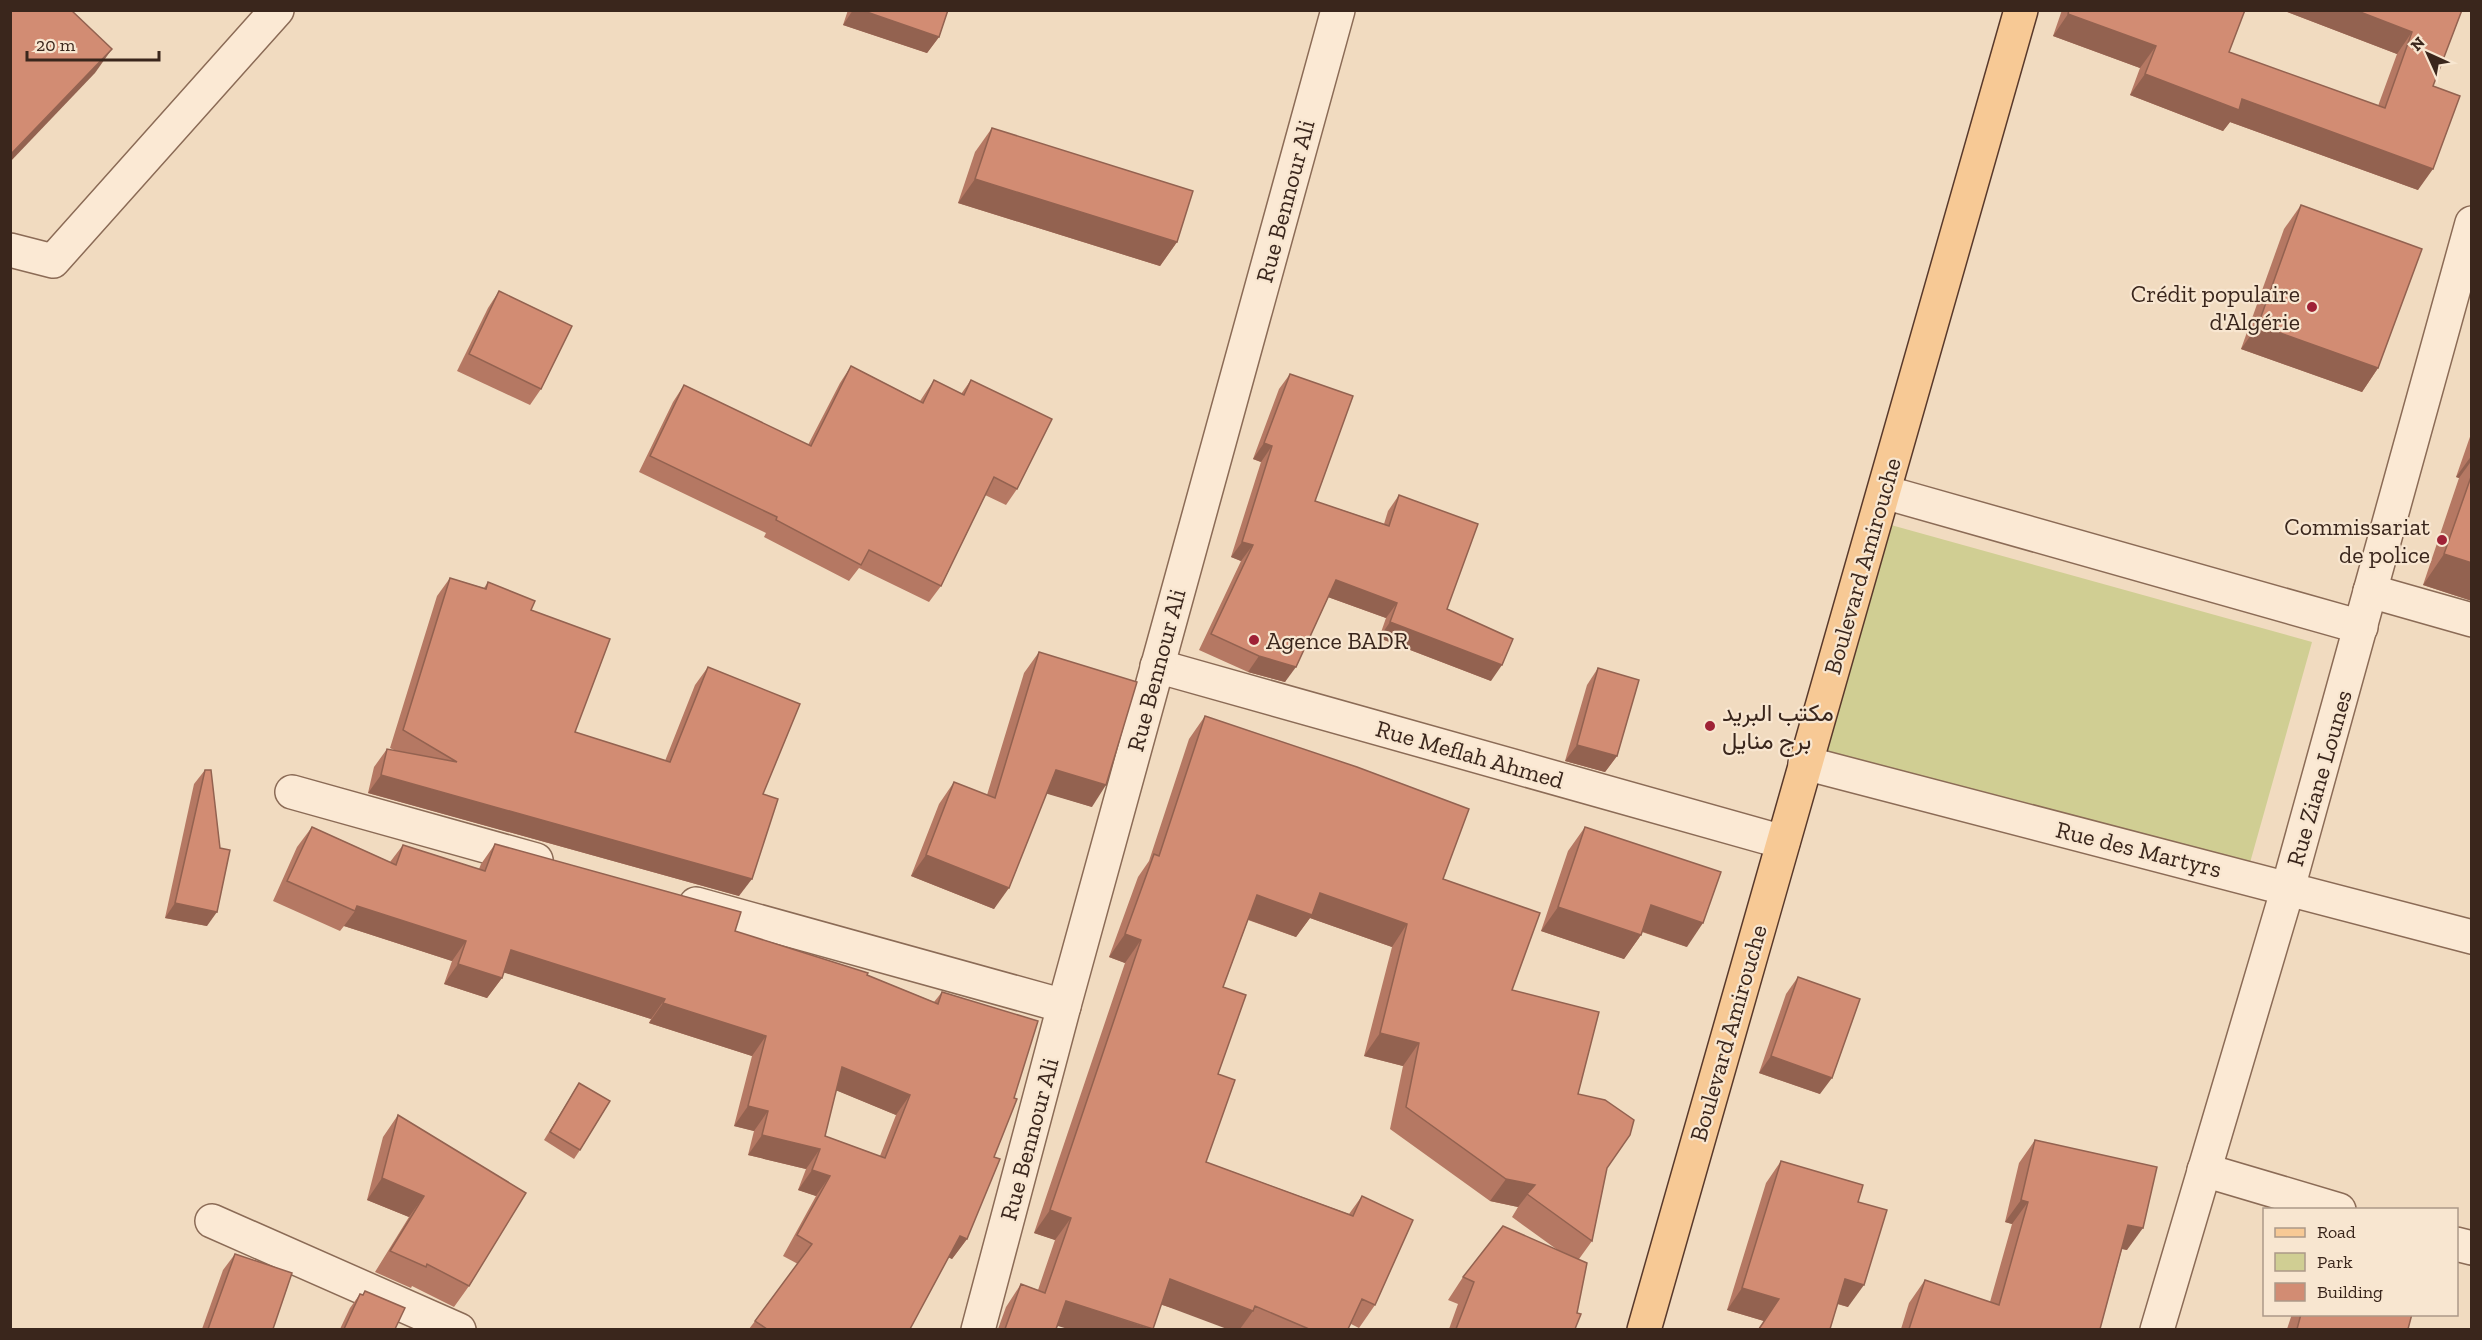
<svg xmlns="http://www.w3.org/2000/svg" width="2482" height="1340" font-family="'Zilla Slab',Vazirmatn,serif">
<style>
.green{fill:#d0ce93}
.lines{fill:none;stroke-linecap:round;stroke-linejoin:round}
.street-casing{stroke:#8b6b56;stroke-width:36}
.primary-casing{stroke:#59392b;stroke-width:36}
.street{stroke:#fbe9d4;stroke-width:33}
.primary{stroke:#f7c995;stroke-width:33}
.wall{fill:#b57863;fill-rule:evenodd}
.shaded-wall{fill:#936250}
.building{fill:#d28c73;stroke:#936250;stroke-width:1.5;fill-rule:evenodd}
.poi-dot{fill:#9f2236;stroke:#f8e6d0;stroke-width:2}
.labels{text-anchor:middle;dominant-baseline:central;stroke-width:4.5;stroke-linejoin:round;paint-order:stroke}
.street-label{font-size:24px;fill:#3a261c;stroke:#f8e6d0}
.poi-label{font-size:24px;fill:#3a261c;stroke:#f8e6d0;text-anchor:end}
</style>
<rect width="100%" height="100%" fill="#f1dbc0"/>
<!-- green -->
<path class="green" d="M 1873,520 L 2312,642 L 2246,877 L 1807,754 Z"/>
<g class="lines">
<!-- street casing -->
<g class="street-casing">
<g id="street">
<path d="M 10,250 L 53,261 L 277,10"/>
<path d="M 1884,492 L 2361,627"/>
<path d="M 2370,591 L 2472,620"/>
<path d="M 1157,666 L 1783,842"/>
<path d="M 1805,763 L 2472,937"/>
<path d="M 292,792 L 536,860"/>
<path d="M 696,904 L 1064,1006"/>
<path d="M 2204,1170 L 2339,1210"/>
<path d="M 212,1221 L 459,1330"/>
<path d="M 2456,1244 L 2472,1248"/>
<path d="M 978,1330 L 1064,1006 L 1338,10"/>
<path d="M 2157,1330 L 2288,888 L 2472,223"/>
</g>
</g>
<!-- primary casing -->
<g class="primary-casing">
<path id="primary" d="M 1644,1330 L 2021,10"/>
</g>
<!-- street -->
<use href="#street" class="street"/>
<!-- primary -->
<use href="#primary" class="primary"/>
</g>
<!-- wall -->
<g class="wall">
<path d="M 848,10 L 948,10 L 939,37 L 927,53 L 843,25 Z"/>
<path d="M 2062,10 L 2245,10 L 2229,52 L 2378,106 L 2397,54 L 2282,10 L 2462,10 L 2433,86 L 2418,190 L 2230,122 L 2223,131 L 2130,95 L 2140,68 L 2053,36 Z"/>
<path d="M 992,128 L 1177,242 L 1160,266 L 958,203 L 975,152 Z"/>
<path d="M 2301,205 L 2378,368 L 2362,392 L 2241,349 L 2284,229 Z"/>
<path d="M 499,291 L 541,389 L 530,405 L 457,371 L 488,308 Z"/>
<path d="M 851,366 L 920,401 L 934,380 L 961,394 L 971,380 L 1017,489 L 1006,505 L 985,495 L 941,586 L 929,602 L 859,568 L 849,581 L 764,537 L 766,533 L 639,472 L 673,402 L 684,385 L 808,445 L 840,383 Z"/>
<path d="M 1290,374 L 1315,501 L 1384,524 L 1388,511 L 1399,495 L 1447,609 L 1491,681 L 1379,638 L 1386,618 L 1328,597 L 1285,682 L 1248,672 L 1199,650 L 1241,561 L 1231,557 L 1261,462 L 1253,459 L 1279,389 Z"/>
<path d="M 2472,431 L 2472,601 L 2423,585 L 2459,478 L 2456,477 Z"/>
<path d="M 450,578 L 484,588 L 488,582 L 531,610 L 575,732 L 665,761 L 695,685 L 708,667 L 763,794 L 739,896 L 368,793 L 374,767 L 387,749 L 396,751 L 390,748 L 437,596 Z"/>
<path d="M 1039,652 L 1092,807 L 1047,793 L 994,909 L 911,876 L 939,804 L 954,782 L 987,795 L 1024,673 Z"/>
<path d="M 1598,668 L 1617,756 L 1605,772 L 1565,761 L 1587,685 Z"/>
<path d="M 1205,716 L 1443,879 L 1578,1094 L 1607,1168 L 1592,1241 L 1579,1259 L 1577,1313 L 1575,1329 L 1449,1329 L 1458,1304 L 1448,1300 L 1463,1277 L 1559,1251 L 1512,1217 L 1518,1207 L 1490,1201 L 1390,1129 L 1403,1066 L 1364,1056 L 1392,947 L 1310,918 L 1296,937 L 1248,920 L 1223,987 L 1218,1074 L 1206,1162 L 1349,1214 L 1362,1196 L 1375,1305 L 1359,1328 L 1351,1324 L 1348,1329 L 1242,1329 L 1162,1305 L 1058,1326 L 1056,1329 L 998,1329 L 1006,1307 L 1021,1284 L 1038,1290 L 1055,1240 L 1034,1233 L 1125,963 L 1109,957 L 1138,877 L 1149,861 L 1189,739 Z"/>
<path d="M 205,770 L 220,848 L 207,926 L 165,918 L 194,784 Z"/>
<path d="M 312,827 L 390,862 L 403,845 L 479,869 L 481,864 L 495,844 L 735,931 L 867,975 L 934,1002 L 942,992 L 994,1157 L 967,1239 L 952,1259 L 948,1257 L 910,1329 L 749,1329 L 798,1264 L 783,1256 L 816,1196 L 798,1190 L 806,1169 L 748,1155 L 754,1131 L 734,1126 L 752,1056 L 649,1023 L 651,1019 L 504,972 L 502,978 L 487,998 L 444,984 L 452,961 L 344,926 L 340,931 L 273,901 L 297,847 ZM 836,1090 L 896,1115 L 880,1156 L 825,1136 Z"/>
<path d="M 1585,827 L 1687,947 L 1642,932 L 1641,935 L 1624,959 L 1541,931 L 1568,851 Z"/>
<path d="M 1798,977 L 1820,1094 L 1759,1073 L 1786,994 Z"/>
<path d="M 579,1083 L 580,1150 L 574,1159 L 544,1140 Z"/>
<path d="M 398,1115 L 469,1286 L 454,1307 L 412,1286 L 411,1288 L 375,1272 L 409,1217 L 367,1200 L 383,1137 Z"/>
<path d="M 2035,1140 L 2127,1250 L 2122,1249 L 2100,1329 L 1901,1329 L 1909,1303 L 1925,1280 L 1990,1302 L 2012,1224 L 2005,1222 L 2019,1163 Z"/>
<path d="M 1781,1161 L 1858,1202 L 1848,1307 L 1837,1304 L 1830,1329 L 1758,1329 L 1764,1321 L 1727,1310 L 1766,1183 Z"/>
<path d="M 235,1254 L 273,1329 L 202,1329 L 223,1270 Z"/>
<path d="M 360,1294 L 395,1329 L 340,1329 L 350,1308 Z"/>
<path d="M 2292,1314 L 2412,1314 L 2408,1329 L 2287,1329 Z"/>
</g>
<!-- shaded-wall -->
<g class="shaded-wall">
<path d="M 853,10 L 861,10 L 939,37 L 927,53 L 843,25 Z"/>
<path d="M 2282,10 L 2355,10 L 2412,32 L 2397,54 Z"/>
<path d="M 2068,14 L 2156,46 L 2140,68 L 2053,36 Z"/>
<path d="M 112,49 L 95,73 L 10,162 L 10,155 Z"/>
<path d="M 2145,74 L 2242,99 L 2433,169 L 2418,190 L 2230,122 L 2223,131 L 2130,95 Z"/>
<path d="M 975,179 L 1177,242 L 1160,266 L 958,203 Z"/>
<path d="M 2258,325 L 2378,368 L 2362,392 L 2241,349 Z"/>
<path d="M 1264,443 L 1272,446 L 1261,462 L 1253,459 Z"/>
<path d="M 2472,455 L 2472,460 L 2459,478 L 2456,477 Z"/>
<path d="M 1242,542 L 1253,545 L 1241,561 L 1231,557 Z"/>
<path d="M 2444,554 L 2472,563 L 2472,601 L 2423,585 Z"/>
<path d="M 1336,580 L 1397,603 L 1386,618 L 1325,596 Z"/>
<path d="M 1390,622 L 1502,665 L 1491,681 L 1379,638 Z"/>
<path d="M 1259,656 L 1296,667 L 1285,682 L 1248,672 Z"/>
<path d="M 1577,745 L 1617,756 L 1605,772 L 1565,761 Z"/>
<path d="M 1056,770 L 1106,785 L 1092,807 L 1041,792 Z"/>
<path d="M 381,775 L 752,879 L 739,896 L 368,793 Z"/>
<path d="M 926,855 L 1009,888 L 994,909 L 911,876 Z"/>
<path d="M 1320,893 L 1407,924 L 1392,947 L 1310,918 L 1296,937 L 1241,917 L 1257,895 Z"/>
<path d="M 175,903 L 217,912 L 207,926 L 165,918 Z"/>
<path d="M 1651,905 L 1703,923 L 1687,947 L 1635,929 Z"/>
<path d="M 357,906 L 466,941 L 452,961 L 344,926 L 355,911 Z"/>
<path d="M 1558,907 L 1641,935 L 1624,959 L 1541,931 Z"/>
<path d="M 1125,934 L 1141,940 L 1125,963 L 1109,957 Z"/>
<path d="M 511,950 L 665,999 L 651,1019 L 496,970 Z"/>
<path d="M 458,964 L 502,978 L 487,998 L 444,984 Z"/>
<path d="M 663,1003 L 766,1036 L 752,1056 L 649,1023 Z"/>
<path d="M 1380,1033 L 1419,1043 L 1403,1066 L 1364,1056 Z"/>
<path d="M 1771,1056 L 1832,1078 L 1820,1094 L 1759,1073 Z"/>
<path d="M 842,1067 L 910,1095 L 896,1115 L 828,1087 Z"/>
<path d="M 748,1106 L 768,1111 L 754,1131 L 734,1126 Z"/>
<path d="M 762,1135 L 820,1149 L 806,1169 L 748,1155 Z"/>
<path d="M 812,1170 L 830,1176 L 816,1196 L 798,1190 Z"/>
<path d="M 382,1178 L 424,1196 L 409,1217 L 367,1200 Z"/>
<path d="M 1506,1179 L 1535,1185 L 1518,1207 L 1490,1201 Z"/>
<path d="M 2021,1200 L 2028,1202 L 2012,1224 L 2005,1222 Z"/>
<path d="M 1050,1210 L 1071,1218 L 1055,1240 L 1034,1233 Z"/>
<path d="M 2128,1225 L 2143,1228 L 2127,1250 L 2113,1247 Z"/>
<path d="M 960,1236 L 967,1239 L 952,1259 L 946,1256 Z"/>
<path d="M 1170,1279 L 1253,1311 L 1240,1329 L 1227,1329 L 1155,1302 Z"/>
<path d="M 1845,1279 L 1864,1285 L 1848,1307 L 1829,1301 Z"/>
<path d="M 1742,1288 L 1779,1299 L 1764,1321 L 1727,1310 Z"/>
<path d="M 1066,1301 L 1152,1329 L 1068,1329 L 1051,1324 Z"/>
</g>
<!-- building -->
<g class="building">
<path d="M 10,10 L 71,10 L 112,49 L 10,155 Z"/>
<path d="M 861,10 L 948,10 L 939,37 Z"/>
<path d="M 2069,10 L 2245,10 L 2229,52 L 2385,108 L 2412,32 L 2355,10 L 2462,10 L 2433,86 L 2460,96 L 2433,169 L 2242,99 L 2239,110 L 2145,74 L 2156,46 L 2068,14 Z"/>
<path d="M 992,128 L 1193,191 L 1177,242 L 975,179 Z"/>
<path d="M 2301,205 L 2422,249 L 2378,368 L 2258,325 Z"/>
<path d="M 499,291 L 572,326 L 541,389 L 469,354 Z"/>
<path d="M 851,366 L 923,403 L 934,380 L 964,395 L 971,380 L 1052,419 L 1017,489 L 994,477 L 941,586 L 869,550 L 861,565 L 776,520 L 777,517 L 650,456 L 684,385 L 811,446 Z"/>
<path d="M 1290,374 L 1353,396 L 1315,501 L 1389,526 L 1399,495 L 1478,524 L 1447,609 L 1513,639 L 1502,665 L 1390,622 L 1397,603 L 1336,580 L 1296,667 L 1259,656 L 1211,634 L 1253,545 L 1242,542 L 1272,446 L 1264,443 Z"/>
<path d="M 2472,474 L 2472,563 L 2444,554 Z"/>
<path d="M 450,578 L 486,589 L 488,582 L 535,601 L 531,610 L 610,639 L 575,732 L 670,762 L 708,667 L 800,704 L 763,794 L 778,799 L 752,879 L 381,775 L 387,749 L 457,762 L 403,730 Z"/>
<path d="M 1039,652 L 1137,682 L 1106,785 L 1056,770 L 1009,888 L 926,855 L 954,782 L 995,798 Z"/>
<path d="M 1598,668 L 1639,680 L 1617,756 L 1577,745 Z"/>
<path d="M 1205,716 L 1357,767 L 1469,809 L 1443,879 L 1540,913 L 1512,990 L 1599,1012 L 1578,1094 L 1605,1100 L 1634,1120 L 1630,1135 L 1607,1168 L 1592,1241 L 1527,1194 L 1535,1185 L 1506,1179 L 1406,1107 L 1419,1043 L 1380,1033 L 1407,924 L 1320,893 L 1312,915 L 1257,895 L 1223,987 L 1246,995 L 1218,1074 L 1235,1080 L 1206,1162 L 1353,1216 L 1362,1196 L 1413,1220 L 1375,1305 L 1362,1299 L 1348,1329 L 1309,1329 L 1255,1306 L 1253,1311 L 1170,1279 L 1153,1329 L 1066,1301 L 1056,1329 L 1005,1329 L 1021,1284 L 1045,1293 L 1071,1218 L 1050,1210 L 1141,940 L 1125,934 L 1154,854 L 1159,856 Z"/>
<path d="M 205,770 L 211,770 L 220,848 L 230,850 L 217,912 L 175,903 Z"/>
<path d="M 312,827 L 396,865 L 403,845 L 485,871 L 495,844 L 741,912 L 735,931 L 868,973 L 867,975 L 938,1004 L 942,992 L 1038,1021 L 1014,1098 L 1017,1099 L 994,1157 L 1000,1159 L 967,1239 L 960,1236 L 910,1329 L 767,1329 L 755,1321 L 812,1244 L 797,1235 L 830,1176 L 812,1170 L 820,1149 L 762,1135 L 768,1111 L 748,1106 L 766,1036 L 663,1003 L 665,999 L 511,950 L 502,978 L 458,964 L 466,941 L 357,906 L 355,911 L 287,881 ZM 842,1067 L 910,1095 L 885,1158 L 825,1136 Z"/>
<path d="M 1585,827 L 1721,872 L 1703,923 L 1651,905 L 1641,935 L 1558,907 Z"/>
<path d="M 1798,977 L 1860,999 L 1832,1078 L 1771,1056 Z"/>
<path d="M 579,1083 L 610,1101 L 580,1150 L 550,1132 Z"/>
<path d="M 398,1115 L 526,1193 L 469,1286 L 427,1264 L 426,1267 L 390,1251 L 424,1196 L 382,1178 Z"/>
<path d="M 2035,1140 L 2157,1167 L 2143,1228 L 2128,1225 L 2100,1329 L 1909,1329 L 1925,1280 L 1999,1305 L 2028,1202 L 2021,1200 Z"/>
<path d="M 1781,1161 L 1863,1185 L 1858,1202 L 1887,1210 L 1864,1285 L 1845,1279 L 1830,1329 L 1759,1329 L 1779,1299 L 1742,1288 Z"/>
<path d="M 1503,1226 L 1587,1263 L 1577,1313 L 1581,1314 L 1575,1329 L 1456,1329 L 1474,1282 L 1463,1277 Z"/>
<path d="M 235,1254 L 292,1273 L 273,1329 L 208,1329 Z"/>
<path d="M 365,1291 L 405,1308 L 395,1329 L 344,1329 L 360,1294 L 363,1295 Z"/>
<path d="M 2301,1314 L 2412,1314 L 2408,1329 L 2297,1329 Z"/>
</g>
<!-- markers -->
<g class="poi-dot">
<circle cx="2312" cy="307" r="6"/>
<circle cx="2442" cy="540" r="6"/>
<circle cx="1254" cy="640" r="6"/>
<circle cx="1710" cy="726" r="6"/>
</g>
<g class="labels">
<!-- street labels -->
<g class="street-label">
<text transform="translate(1285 201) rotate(-75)">Rue Bennour Ali</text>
<text transform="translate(1862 566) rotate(-74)">Boulevard Amirouche</text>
<text transform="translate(1156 670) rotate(-75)">Rue Bennour Ali</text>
<text transform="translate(1470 754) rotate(16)">Rue Meflah Ahmed</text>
<text transform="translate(2319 778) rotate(-74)">Rue Ziane Lounes</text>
<text transform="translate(2139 849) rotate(14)">Rue des Martyrs</text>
<text transform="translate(1728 1033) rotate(-74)">Boulevard Amirouche</text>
<text transform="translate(1029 1139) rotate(-75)">Rue Bennour Ali</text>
</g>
<!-- poi labels -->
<g class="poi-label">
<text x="2300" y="293">Crédit populaire<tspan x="2300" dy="28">d'Algérie</tspan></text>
<text x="2430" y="526">Commissariat<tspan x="2430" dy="28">de police</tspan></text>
<text x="1266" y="640" text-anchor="start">Agence BADR</text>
<text x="1722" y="712" text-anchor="start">مكتب البريد<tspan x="1722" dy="28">برج منايل</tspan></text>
</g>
</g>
<!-- border -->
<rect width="2482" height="1340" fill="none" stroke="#3a261c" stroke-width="24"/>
<!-- legend -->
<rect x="2263" y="1208" width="195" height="108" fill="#f8e6d0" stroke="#ac9988" stroke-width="1.5"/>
<rect x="2275" y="1228" width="30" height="9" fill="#f7c995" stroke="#ac9988" stroke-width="1.5"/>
<text x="2317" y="1238" font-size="18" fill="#3a261c">Road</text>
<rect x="2275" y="1253" width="30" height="18" fill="#d0ce93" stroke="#ac9988" stroke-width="1.5"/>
<text x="2317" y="1268" font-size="18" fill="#3a261c">Park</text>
<rect x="2275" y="1283" width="30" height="18" fill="#d28c73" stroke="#ac9988" stroke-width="1.5"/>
<text x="2317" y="1298" font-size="18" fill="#3a261c">Building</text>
<!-- north arrow -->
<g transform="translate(2428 54) rotate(315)" stroke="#f8e6d0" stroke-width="4.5" paint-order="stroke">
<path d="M0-4.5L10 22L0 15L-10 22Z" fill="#3a261c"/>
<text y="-9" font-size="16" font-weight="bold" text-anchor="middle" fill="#3a261c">N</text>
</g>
<!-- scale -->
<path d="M27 51v9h132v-9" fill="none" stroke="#3a261c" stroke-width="3"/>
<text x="36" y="51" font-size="18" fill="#3a261c" stroke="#f8e6d0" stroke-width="4.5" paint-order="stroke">20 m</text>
</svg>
